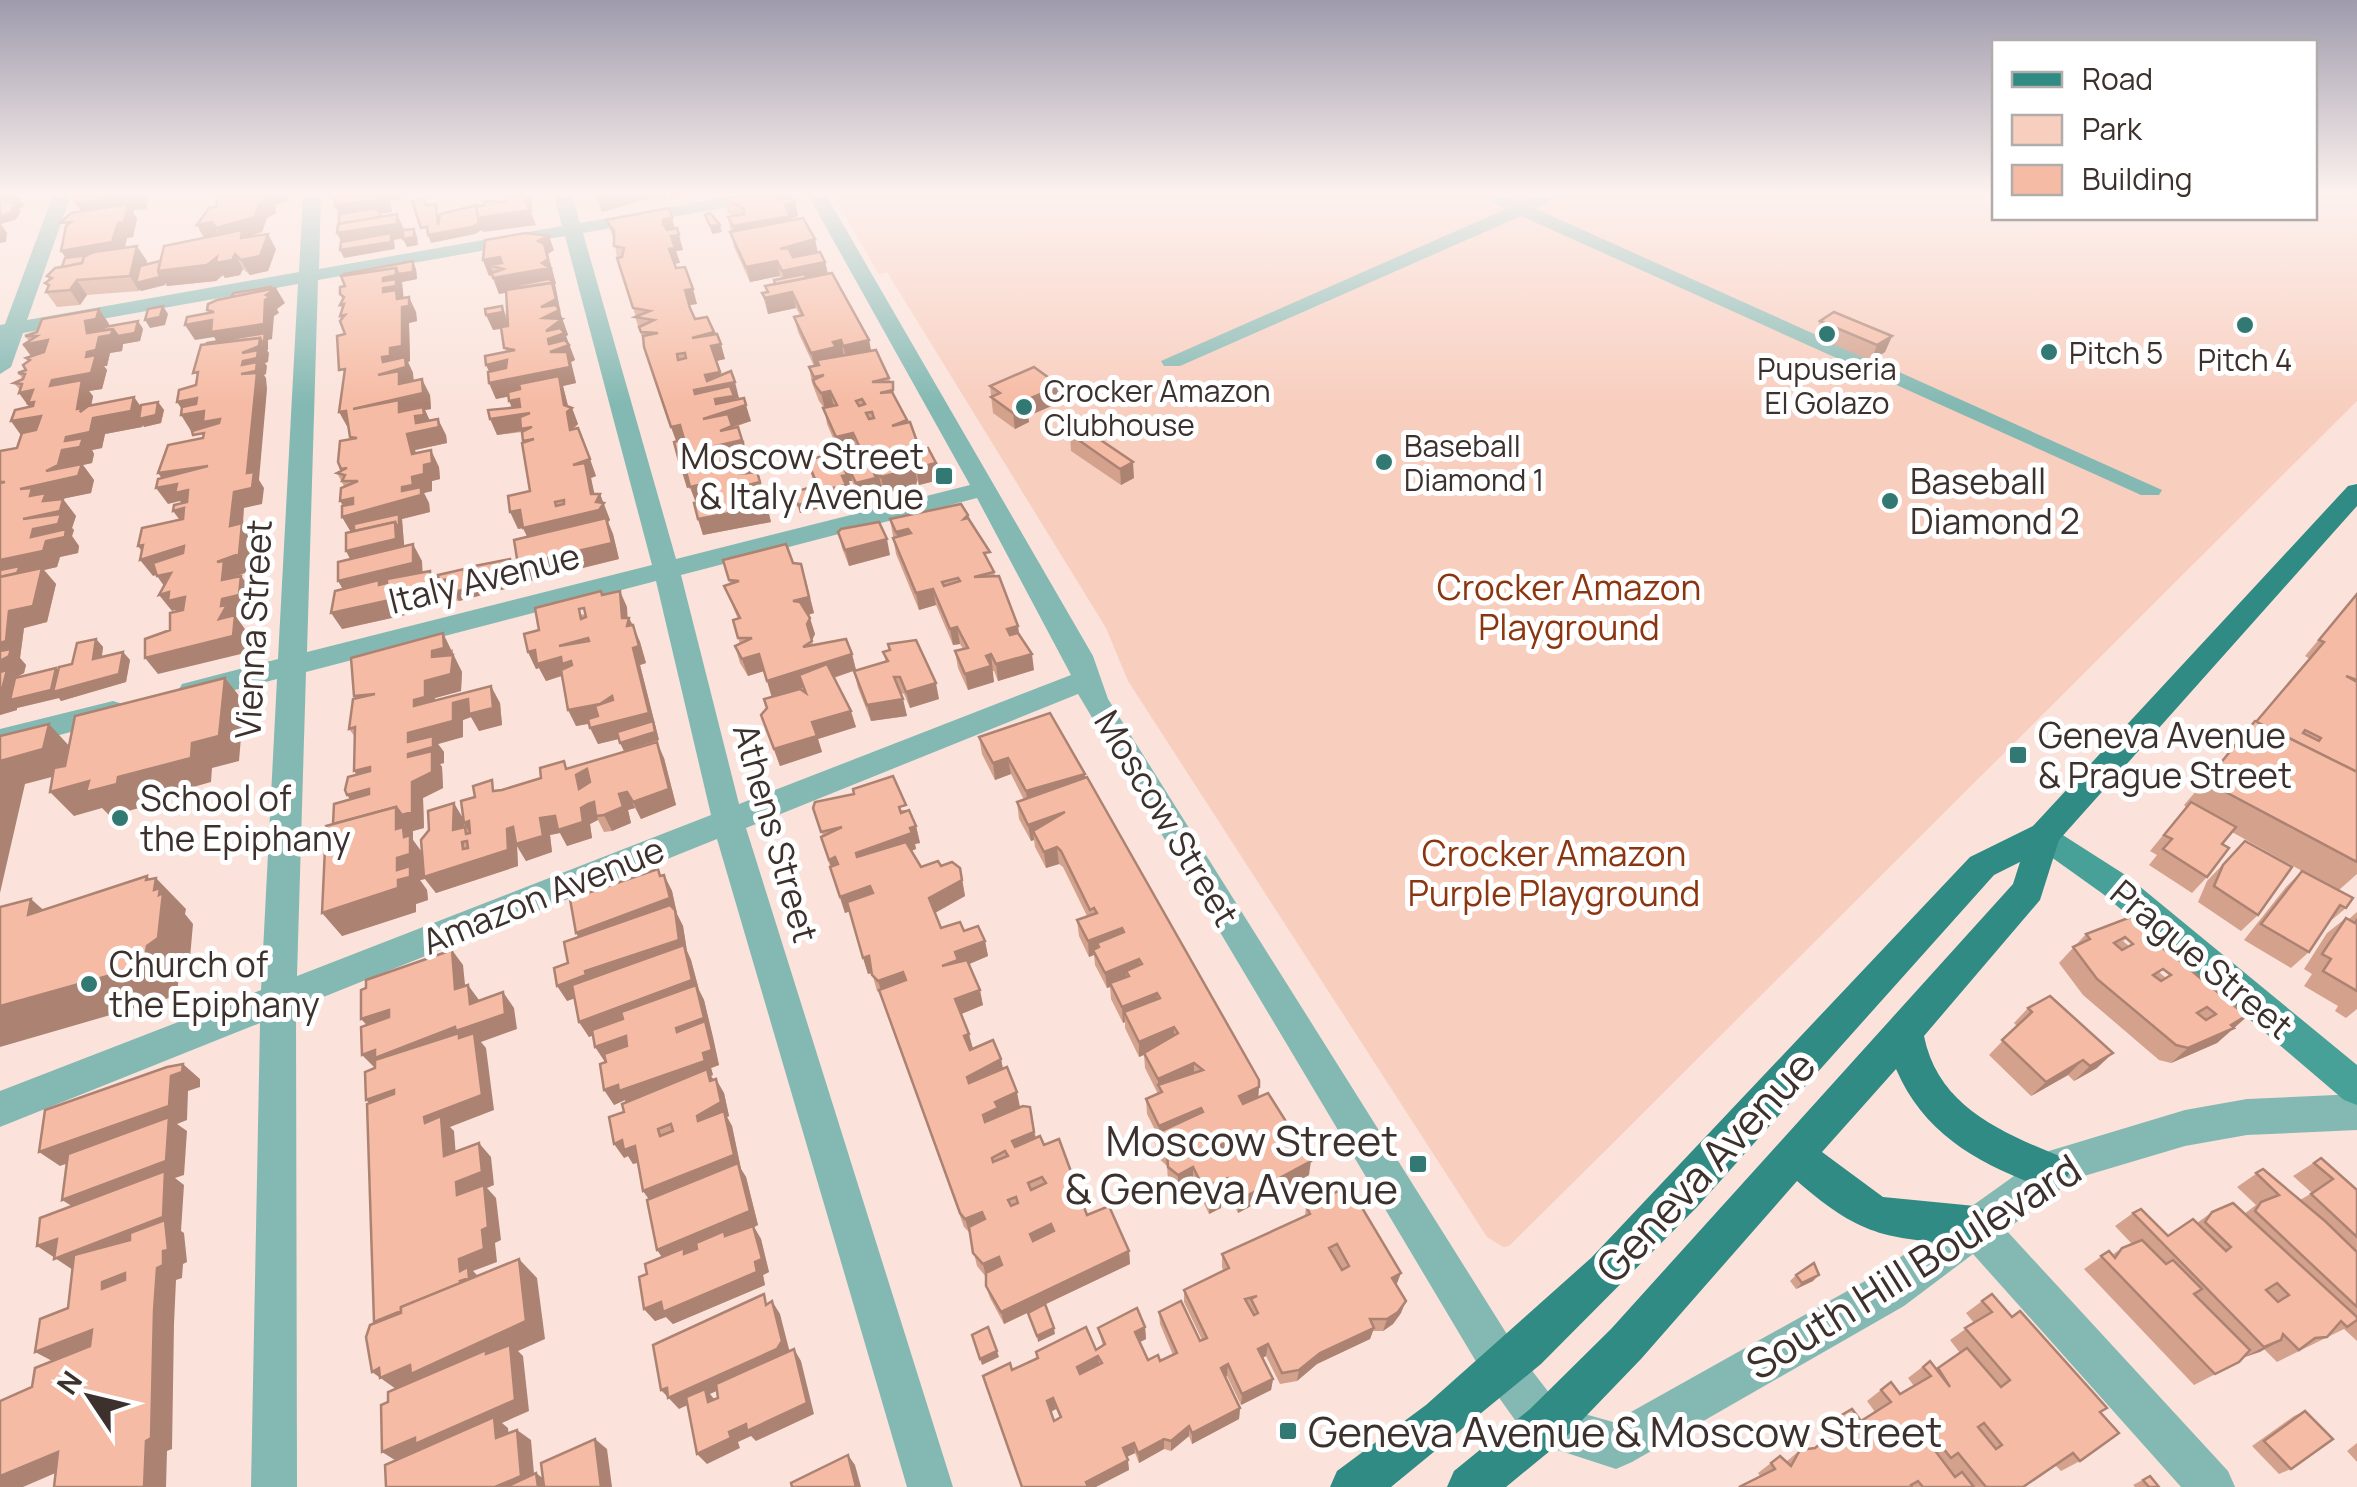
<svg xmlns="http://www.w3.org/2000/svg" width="2357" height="1487" font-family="Manrope,sans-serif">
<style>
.green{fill:#f8cebf}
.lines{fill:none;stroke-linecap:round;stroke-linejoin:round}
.street{fill:#84b9b3;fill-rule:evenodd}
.secondary{fill:#48a198;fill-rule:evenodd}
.primary{fill:#2f8b83;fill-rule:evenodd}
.wall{fill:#d4a18d;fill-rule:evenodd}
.shaded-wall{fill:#ac8373;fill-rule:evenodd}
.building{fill:#f6bba4;stroke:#ac8373;stroke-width:2.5;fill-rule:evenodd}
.poi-dot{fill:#317972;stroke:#fff;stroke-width:4}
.labels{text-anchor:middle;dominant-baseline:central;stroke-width:10;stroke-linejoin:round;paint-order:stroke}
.far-poi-label{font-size:30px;fill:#3c312c;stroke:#fff;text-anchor:start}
.poi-label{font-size:35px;fill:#3c312c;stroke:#fff;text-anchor:start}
.street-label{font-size:35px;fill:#3c312c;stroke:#fff}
.park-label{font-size:35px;fill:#8b3611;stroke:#fff}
.near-poi-label{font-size:42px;fill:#3c312c;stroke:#fff;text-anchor:end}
.near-street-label{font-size:42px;fill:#3c312c;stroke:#fff}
</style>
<rect width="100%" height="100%" fill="#fbe3db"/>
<!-- green -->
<path class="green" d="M 833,195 L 1994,195 L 1994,218 L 2314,218 L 2315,195 L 2357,195 L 2357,401 L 1604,1152 L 1509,1246 L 1503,1247 L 1487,1237 L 1128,681 L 1106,628 L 887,272 L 879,274 Z"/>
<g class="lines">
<!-- street -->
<g class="street">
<path d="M 53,195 L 71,195 L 27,320 L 299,272 L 303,195 L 321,195 L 319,269 L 562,226 L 554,195 L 572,195 L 580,223 L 738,195 L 776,195 L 767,200 L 583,233 L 676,559 L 970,485 L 808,195 L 826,195 L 1093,656 L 1108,699 L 1520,1355 L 1560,1407 L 1613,1422 L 1874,1276 L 2049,1151 L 2185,1110 L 2247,1099 L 2357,1094 L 2357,1130 L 2247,1135 L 2185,1146 L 2074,1179 L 2006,1230 L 2228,1471 L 2235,1487 L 2181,1487 L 1973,1254 L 1904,1306 L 1632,1462 L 1616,1469 L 1530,1441 L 1490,1385 L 1078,694 L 746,828 L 953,1487 L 907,1487 L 717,839 L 296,1008 L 297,1487 L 251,1487 L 260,1023 L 0,1127 L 0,1091 L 261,990 L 277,679 L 192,701 L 178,691 L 182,684 L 278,659 L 298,284 L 23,333 L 11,367 L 0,374 L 0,325 L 5,324 ZM 565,236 L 652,565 L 307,652 L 318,280 ZM 977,498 L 1071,675 L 739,804 L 681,575 ZM 656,581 L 711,815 L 297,976 L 306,672 Z"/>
<path d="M 1481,195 L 1504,195 L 1521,202 L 1538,195 L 1562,195 L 1536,209 L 2162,490 L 2159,495 L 2141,495 L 1521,216 L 1180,366 L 1164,366 L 1161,361 L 1506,209 Z"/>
<path d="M 113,701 L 123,704 L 128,711 L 123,718 L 0,751 L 0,729 Z"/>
</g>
<!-- secondary -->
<path class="secondary" d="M 2044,823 L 2127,876 L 2357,1065 L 2357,1105 L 2344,1100 L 2103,894 L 2033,844 L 2028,835 L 2033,826 Z"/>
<!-- primary -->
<path class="primary" d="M 2357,484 L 2357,506 L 2059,840 L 2040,900 L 1924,1036 C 1938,1107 2003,1133 2064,1158 L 2070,1171 L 2064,1184 L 2050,1190 C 1983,1166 1925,1137 1896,1069 L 1822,1152 L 1883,1197 L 1975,1206 L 1989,1212 L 1995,1226 L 1989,1240 L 1975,1246 C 1888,1237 1866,1241 1797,1181 L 1641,1359 L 1562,1441 L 1506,1487 L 1447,1487 L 1454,1471 L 1530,1409 L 1611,1329 L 2013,884 L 2020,862 L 1994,875 L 1697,1207 L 1541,1364 L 1391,1487 L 1330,1487 L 1337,1471 L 1426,1405 L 1591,1258 L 1970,857 L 2033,826 L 2348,486 Z"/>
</g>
<!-- wall -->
<g class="wall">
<path d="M 76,195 L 145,195 L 148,201 L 146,209 L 134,210 L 133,213 L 137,218 L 133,237 L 127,238 L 125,248 L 147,261 L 146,265 L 160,261 L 204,238 L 197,225 L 288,197 L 289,201 L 275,205 L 276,213 L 267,218 L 262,232 L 246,237 L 276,249 L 268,271 L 250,275 L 243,269 L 240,275 L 225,278 L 223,275 L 216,281 L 167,286 L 165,283 L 165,285 L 141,291 L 140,289 L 139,291 L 87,295 L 80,305 L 57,307 L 46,292 L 48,287 L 45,283 L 49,280 L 47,276 L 62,267 L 66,258 L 61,251 L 81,211 Z"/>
<path d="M 596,195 L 666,195 L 668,200 L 644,200 L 602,212 Z"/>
<path d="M 725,198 L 798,216 L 791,219 L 791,220 L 815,239 L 817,253 L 825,262 L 828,274 L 869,340 L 871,351 L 889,378 L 896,399 L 920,450 L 939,480 L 919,485 L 917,480 L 916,486 L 884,493 L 882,488 L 879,489 L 880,495 L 860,500 L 852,481 L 849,481 L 851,491 L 847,492 L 850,501 L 800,513 L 793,492 L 815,487 L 807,460 L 839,452 L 827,424 L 824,408 L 819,401 L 812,383 L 809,367 L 814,366 L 798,332 L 794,317 L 800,315 L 796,308 L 768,314 L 762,293 L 767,292 L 765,286 L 775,284 L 782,279 L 780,276 L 750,282 L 734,247 L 728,217 L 734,216 L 728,213 ZM 856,449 L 863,464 L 849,467 L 843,452 Z"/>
<path d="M 606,220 L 675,228 L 683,250 L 676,251 L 680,263 L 674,263 L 697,304 L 689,305 L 695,319 L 714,332 L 725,359 L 717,361 L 721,375 L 739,398 L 734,399 L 735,400 L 751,421 L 732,428 L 747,458 L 754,457 L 771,522 L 703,535 L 698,519 L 696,503 L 690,487 L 687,488 L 676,441 L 644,347 L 643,340 L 635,317 L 636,317 L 617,258 L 614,239 Z"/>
<path d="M 554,250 L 548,254 L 556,284 L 555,284 L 561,315 L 568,335 L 566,336 L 575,360 L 571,362 L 576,383 L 563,386 L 568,406 L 572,408 L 578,424 L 574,429 L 578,428 L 596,476 L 591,478 L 594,494 L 600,494 L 610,520 L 608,522 L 613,534 L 619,559 L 526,582 L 527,537 L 523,528 L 518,529 L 530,491 L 522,432 L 497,435 L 512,407 L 509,396 L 496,399 L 489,383 L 489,372 L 506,352 L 501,329 L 493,330 L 502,306 L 508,319 L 506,292 L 499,294 L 492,275 L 489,276 L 483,260 Z"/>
<path d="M 416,269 L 417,279 L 402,282 L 403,298 L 416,312 L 417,321 L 409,323 L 410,361 L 408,362 L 413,373 L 413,381 L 430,395 L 431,409 L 425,410 L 429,420 L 446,435 L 447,443 L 415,450 L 416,453 L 439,467 L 440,479 L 432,481 L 432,491 L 424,493 L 429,503 L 430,512 L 402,519 L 404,546 L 422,561 L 422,572 L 430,571 L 439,588 L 440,604 L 432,609 L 342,629 L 343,589 L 350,559 L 346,551 L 351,532 L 342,517 L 344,486 L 337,473 L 342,471 L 338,462 L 351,439 L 344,379 L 345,334 L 340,316 L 342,310 L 340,305 L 343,300 L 340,294 L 345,286 Z"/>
<path d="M 99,309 L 109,324 L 109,326 L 138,321 L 143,329 L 140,341 L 123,344 L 122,351 L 110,353 L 107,366 L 104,366 L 107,370 L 102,389 L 89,391 L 93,396 L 91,406 L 134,397 L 141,407 L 141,405 L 158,402 L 164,410 L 161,423 L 144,427 L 143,425 L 142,427 L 105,434 L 102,448 L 92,450 L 94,454 L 92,463 L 83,465 L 94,480 L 91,493 L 56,500 L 63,499 L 76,516 L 72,528 L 74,530 L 72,536 L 79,546 L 78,553 L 60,557 L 57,567 L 44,570 L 56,584 L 47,622 L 24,628 L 20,658 L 26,665 L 24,673 L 15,678 L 56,668 L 59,671 L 59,667 L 72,664 L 77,643 L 96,639 L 103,647 L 102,657 L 123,652 L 130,660 L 126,682 L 61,701 L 59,698 L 17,708 L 17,710 L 0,715 L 0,451 L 17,448 L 21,435 L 11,421 L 15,410 L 29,407 L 19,393 L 20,390 L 14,383 L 23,379 L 18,373 L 26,370 L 23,365 L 28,361 L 26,358 L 31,356 L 23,345 L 29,341 L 25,336 L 37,332 L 42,319 Z"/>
<path d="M 1820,321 L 1892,336 L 1885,352 L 1871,361 L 1814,336 Z"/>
<path d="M 990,386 L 1060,386 L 1061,402 L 1028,416 L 1029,422 L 1015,429 L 993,413 Z"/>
<path d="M 1070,434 L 1134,478 L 1121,485 L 1071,451 Z"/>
<path d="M 968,515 L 1018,626 L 1019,635 L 1034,670 L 998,681 L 994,671 L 992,671 L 994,682 L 968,690 L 958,668 L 955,651 L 963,649 L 960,644 L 953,645 L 936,605 L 919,610 L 896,554 L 890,519 Z"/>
<path d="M 838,532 L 890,555 L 849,566 L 842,548 Z"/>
<path d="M 510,559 L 514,567 L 517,586 L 459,601 L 453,600 L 448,588 L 443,590 L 439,581 Z"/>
<path d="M 723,560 L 793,563 L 806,580 L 814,613 L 808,615 L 815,634 L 812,640 L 813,645 L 852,654 L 856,670 L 834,678 L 856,727 L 818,739 L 822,752 L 780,766 L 761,715 L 767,708 L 772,697 L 764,671 L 748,676 L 740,663 L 735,646 L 740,644 L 733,620 L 738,619 L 724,586 L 730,584 Z"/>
<path d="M 601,591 L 602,595 L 627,607 L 627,618 L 629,618 L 633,625 L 640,642 L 646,663 L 640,665 L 659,740 L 624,751 L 619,739 L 598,744 L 589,724 L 576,726 L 562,676 L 546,681 L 539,668 L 536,669 L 528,652 L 539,630 ZM 584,608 L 585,614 L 580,615 L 579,609 Z"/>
<path d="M 2357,594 L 2352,679 L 2357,681 L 2357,874 L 2339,890 L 2346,908 L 2328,923 L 2309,952 L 2291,968 L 2244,940 L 2286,887 L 2302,871 L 2232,832 L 2222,844 L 2207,877 L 2192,893 L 2149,865 L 2157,855 L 2150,851 L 2186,807 L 2184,805 L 2310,659 L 2305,656 Z"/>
<path d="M 888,644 L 939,699 L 910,708 L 904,694 L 901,693 L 907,716 L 871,721 L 858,688 L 854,671 L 886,662 L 883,652 L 889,650 Z"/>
<path d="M 453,649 L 453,656 L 462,672 L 461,691 L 435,698 L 435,701 L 500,703 L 502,725 L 479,731 L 471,717 L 463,720 L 463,737 L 438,744 L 444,752 L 444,763 L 440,764 L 442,767 L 443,788 L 423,798 L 424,828 L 413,831 L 413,840 L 422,853 L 498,790 L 541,778 L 564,761 L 567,768 L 664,758 L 676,805 L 641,819 L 635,808 L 628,810 L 631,823 L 612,831 L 604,832 L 598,820 L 597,820 L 590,824 L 592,838 L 567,846 L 560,833 L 550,835 L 552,852 L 526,861 L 517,846 L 518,866 L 436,893 L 425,879 L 420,880 L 427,890 L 428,900 L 416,904 L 416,912 L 342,936 L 333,824 L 350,799 L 356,775 L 355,737 L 349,729 L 356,699 L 354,696 Z"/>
<path d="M 979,737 L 1085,778 L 1259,1087 L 1258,1097 L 1309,1175 L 1238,1213 L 1227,1191 L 1221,1194 L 1221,1208 L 1209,1214 L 1193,1181 L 1178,1188 L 1168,1181 L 1167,1166 L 1155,1155 L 1155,1141 L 1157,1134 L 1147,1114 L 1146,1099 L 1158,1094 L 1145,1068 L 1144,1055 L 1139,1057 L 1125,1028 L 1125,1022 L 1123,1023 L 1111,999 L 1110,987 L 1107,988 L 1095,965 L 1094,955 L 1089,957 L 1079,936 L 1077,920 L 1087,916 L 1063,867 L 1059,864 L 1046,868 L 1035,847 L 1034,840 L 1031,841 L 1019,819 L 1017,802 L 1024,800 L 1011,774 L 995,780 L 982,754 Z"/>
<path d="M 813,808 L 907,810 L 916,826 L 920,843 L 915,844 L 916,849 L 911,851 L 921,867 L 941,866 L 960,868 L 965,896 L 935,913 L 941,928 L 964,931 L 985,941 L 988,956 L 969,964 L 983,1005 L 961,1014 L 973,1048 L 1001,1059 L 1003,1069 L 1020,1107 L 1030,1107 L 1036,1138 L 1044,1145 L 1087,1215 L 1129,1251 L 1130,1264 L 1004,1324 L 990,1298 L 986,1286 L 986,1277 L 977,1266 L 969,1232 L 964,1227 L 880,993 L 877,991 L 872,973 L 868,974 L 850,911 L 845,913 L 835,883 L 821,837 L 823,836 Z"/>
<path d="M 2245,841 L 2258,915 L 2241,931 L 2198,902 L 2207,881 Z"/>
<path d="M 664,875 L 672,891 L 677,914 L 683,926 L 687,951 L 691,960 L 699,990 L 704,1000 L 719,1065 L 711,1068 L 713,1075 L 711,1076 L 724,1093 L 729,1116 L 727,1117 L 732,1126 L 741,1169 L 746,1177 L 758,1225 L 754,1227 L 761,1239 L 769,1272 L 763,1275 L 765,1285 L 673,1324 L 666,1317 L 655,1321 L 644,1309 L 647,1274 L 662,1257 L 649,1199 L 643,1191 L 638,1163 L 633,1164 L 628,1156 L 624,1158 L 624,1112 L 626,1102 L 625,1100 L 614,1105 L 605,1062 L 593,1035 L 589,1037 L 579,1022 L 575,998 L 567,1001 L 568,963 L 578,937 Z"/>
<path d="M 2357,912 L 2357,1009 L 2346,1018 L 2335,1011 L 2338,1006 L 2304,986 L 2312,974 L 2304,969 L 2327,933 L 2346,918 L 2349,919 Z"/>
<path d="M 2140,926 L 2166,951 L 2237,1008 L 2251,1013 L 2217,1043 L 2171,1063 L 2159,1060 L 2083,995 L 2059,963 L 2086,934 ZM 2126,939 L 2133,944 L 2129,946 L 2123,941 ZM 2163,969 L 2171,975 L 2166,978 L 2159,972 Z"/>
<path d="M 2028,1008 L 2097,1068 L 2074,1081 L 2068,1075 L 2031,1096 L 1989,1055 L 2017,1026 L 2014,1023 Z"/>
<path d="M 2321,1158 L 2356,1189 L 2357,1188 L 2357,1341 L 2344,1329 L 2277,1362 L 2264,1349 L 2242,1358 L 2239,1362 L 2194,1385 L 2084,1269 L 2109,1251 L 2112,1255 L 2122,1248 L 2132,1244 L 2115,1226 L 2133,1213 L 2168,1236 L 2197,1223 L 2212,1212 L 2244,1214 L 2256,1205 L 2237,1187 L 2263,1169 L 2300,1200 L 2312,1193 L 2293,1176 Z"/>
<path d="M 1306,1206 L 1396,1286 L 1401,1313 L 1393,1324 L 1383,1331 L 1373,1331 L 1370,1339 L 1317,1364 L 1297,1381 L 1280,1384 L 1266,1356 L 1262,1358 L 1273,1379 L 1271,1390 L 1241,1405 L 1227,1376 L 1225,1377 L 1240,1408 L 1239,1419 L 1192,1444 L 1189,1436 L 1171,1451 L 1164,1449 L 1139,1463 L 1135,1453 L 1127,1457 L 1129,1470 L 1022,1487 L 1012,1370 L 1096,1350 L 1103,1346 L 1098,1328 L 1145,1327 L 1146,1339 L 1140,1342 L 1148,1360 L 1160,1361 L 1173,1355 L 1160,1324 L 1159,1312 L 1200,1341 L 1202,1340 L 1184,1302 L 1184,1290 L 1223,1270 L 1222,1267 L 1222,1254 L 1305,1216 ZM 1056,1409 L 1060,1418 L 1054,1421 L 1051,1412 Z"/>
<path d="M 1796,1275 L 1813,1281 L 1796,1289 L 1790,1281 Z"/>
<path d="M 1982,1301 L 2100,1412 L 2080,1461 L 2061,1471 L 2055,1465 L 2023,1487 L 1738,1487 L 1760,1476 L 1758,1473 L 1780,1456 L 1786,1462 L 1800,1450 L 1814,1448 L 1832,1434 L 1827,1426 L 1840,1416 L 1861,1421 L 1875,1412 L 1867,1401 L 1891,1382 L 1900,1394 L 1914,1386 L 1908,1378 L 1930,1361 L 1936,1369 L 1960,1353 L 1950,1340 L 1974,1323 L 1966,1313 Z"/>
<path d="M 2305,1411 L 2291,1469 L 2279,1474 L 2252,1446 L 2294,1416 Z"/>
<path d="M 2357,1443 L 2357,1462 L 2347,1451 Z"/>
<path d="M 2150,1476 L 2159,1487 L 2135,1487 L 2133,1485 Z"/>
</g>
<!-- shaded-wall -->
<g class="shaded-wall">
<path d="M 7,195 L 20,195 L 13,198 L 11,203 L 20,199 L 25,206 L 19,209 L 21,212 L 15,220 L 1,224 L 7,233 L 6,242 L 0,243 L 0,216 Z"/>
<path d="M 132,195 L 145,195 L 148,201 L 146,209 L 134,210 L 133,213 L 137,218 L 133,237 L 127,238 L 122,257 L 71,265 L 61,251 L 85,218 L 76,203 Z"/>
<path d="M 268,195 L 287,195 L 289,201 L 275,205 L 276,213 L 267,218 L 262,232 L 246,237 L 250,245 L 225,243 L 216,228 L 259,204 Z"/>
<path d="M 366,195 L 403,195 L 400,199 L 390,201 L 392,212 L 342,220 L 335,206 Z"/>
<path d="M 526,195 L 529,195 L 532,202 L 531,212 L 536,225 L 483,232 L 482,230 L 475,234 L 431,243 L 428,235 L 477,218 L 480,212 L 525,203 Z"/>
<path d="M 608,195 L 643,195 L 644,200 L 602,212 L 597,198 Z"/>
<path d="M 670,195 L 686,195 L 671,199 Z"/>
<path d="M 783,195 L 791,195 L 793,203 L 795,202 L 798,216 L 791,219 L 794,230 L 736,241 L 733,226 L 776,196 Z"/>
<path d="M 397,214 L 404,229 L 404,238 L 394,240 L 395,249 L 344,258 L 340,250 L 344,248 L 337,233 Z"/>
<path d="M 672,218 L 676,232 L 668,234 L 663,224 L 663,219 Z"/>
<path d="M 212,222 L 220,237 L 205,239 L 197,225 Z"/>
<path d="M 720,225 L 722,232 L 712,234 L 710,226 Z"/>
<path d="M 414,229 L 417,236 L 418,245 L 407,247 L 403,239 Z"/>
<path d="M 268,234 L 276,249 L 268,271 L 250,275 L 241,260 Z"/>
<path d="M 679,235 L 683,250 L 676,251 L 680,263 L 674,264 L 669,249 L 671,236 Z"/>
<path d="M 549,236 L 554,250 L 548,254 L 556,284 L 555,284 L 561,315 L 568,335 L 566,336 L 575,360 L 571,362 L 576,383 L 563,386 L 569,410 L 572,408 L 578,424 L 573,428 L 577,446 L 570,430 L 561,386 L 496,399 L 489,383 L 557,368 L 548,339 L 541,307 L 553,284 L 499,294 L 493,278 L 538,241 Z"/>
<path d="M 815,239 L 818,254 L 783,264 L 780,249 Z"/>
<path d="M 137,246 L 147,261 L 142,282 L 158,271 L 235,254 L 243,269 L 240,275 L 225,278 L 223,275 L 216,281 L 167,286 L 165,283 L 165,285 L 141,291 L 140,289 L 139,291 L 130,276 Z"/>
<path d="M 500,257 L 503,269 L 490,265 L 494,274 L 489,276 L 483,260 Z"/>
<path d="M 413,261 L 416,269 L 417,279 L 402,282 L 404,301 L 409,297 L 416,312 L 417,321 L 409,323 L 410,361 L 408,362 L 413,373 L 414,383 L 422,379 L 430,395 L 431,409 L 425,410 L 431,423 L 438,419 L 446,435 L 447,443 L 415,450 L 420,470 L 362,425 L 386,391 L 347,290 Z"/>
<path d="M 777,261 L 780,276 L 750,282 L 746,267 Z"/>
<path d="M 825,262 L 829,278 L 786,286 L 782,271 Z"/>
<path d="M 77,280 L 87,295 L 80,305 L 70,290 Z"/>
<path d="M 809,283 L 793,294 L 796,308 L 768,314 L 765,298 Z"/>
<path d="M 276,288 L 285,303 L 277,309 L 279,313 L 274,316 L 272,339 L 268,340 L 268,350 L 267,350 L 269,353 L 268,362 L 265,363 L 267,366 L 266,374 L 264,375 L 266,378 L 267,389 L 259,480 L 264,488 L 262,504 L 244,508 L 243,523 L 253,539 L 250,571 L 235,577 L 241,576 L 253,592 L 251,611 L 235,615 L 247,632 L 245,653 L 158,674 L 145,658 L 219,619 L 222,580 L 234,492 L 247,473 L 220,347 L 214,337 L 195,340 L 185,325 L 212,320 L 266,295 Z"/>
<path d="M 693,289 L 697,304 L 689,305 L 685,290 Z"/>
<path d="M 163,306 L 168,314 L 165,325 L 150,328 L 145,320 Z"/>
<path d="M 502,306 L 509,327 L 493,330 L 486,315 Z"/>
<path d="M 99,309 L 109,324 L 107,334 L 96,336 L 97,346 L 99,337 L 111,335 L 113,329 L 118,336 L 135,333 L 138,321 L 143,329 L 140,341 L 123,344 L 122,351 L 110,353 L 107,366 L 104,366 L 107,370 L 102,389 L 89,391 L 93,396 L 89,418 L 92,423 L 93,418 L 131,411 L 134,397 L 145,413 L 144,417 L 156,415 L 158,402 L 164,410 L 161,423 L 144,427 L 143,425 L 142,427 L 105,434 L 102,448 L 92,450 L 94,454 L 92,463 L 83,465 L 94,480 L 91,493 L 52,501 L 59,510 L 58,511 L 60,511 L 63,499 L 76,516 L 72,528 L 74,530 L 72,536 L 79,546 L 78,553 L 60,557 L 57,567 L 44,570 L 56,584 L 47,622 L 24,628 L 20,658 L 26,665 L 24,673 L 15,678 L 23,686 L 20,698 L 51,690 L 56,668 L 64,677 L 61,690 L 119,674 L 123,652 L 130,660 L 126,682 L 61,701 L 59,698 L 17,708 L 17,710 L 0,715 L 0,694 L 2,691 L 0,690 L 0,643 L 6,641 L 9,611 L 33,606 L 41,571 L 27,574 L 22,592 L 0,597 L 0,587 L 14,583 L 16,576 L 0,580 L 0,560 L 42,551 L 31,537 L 33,530 L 23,519 L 52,513 L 44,502 L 45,504 L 43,513 L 36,504 L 33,505 L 20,489 L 54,481 L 46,471 L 58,465 L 62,450 L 70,449 L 65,441 L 66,437 L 90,432 L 91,427 L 77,409 L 79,393 L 64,396 L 62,402 L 50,386 L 52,380 L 91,373 L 93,368 L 86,357 L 87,352 L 96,350 L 96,348 L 87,333 L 85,321 L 96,319 ZM 81,465 L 78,476 L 71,478 L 74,466 Z"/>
<path d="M 714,332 L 717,344 L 721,344 L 725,359 L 716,361 L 692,338 Z"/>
<path d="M 1892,336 L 1885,352 L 1871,361 L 1877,345 Z"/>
<path d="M 48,340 L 59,356 L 34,360 L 23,345 Z"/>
<path d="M 841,340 L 844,356 L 817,360 L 818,367 L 815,368 L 811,353 L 833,342 Z"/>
<path d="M 869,340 L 872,356 L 847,361 L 843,346 Z"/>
<path d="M 507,360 L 514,376 L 493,380 L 486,365 Z"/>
<path d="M 720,372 L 724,384 L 735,382 L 739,398 L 734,399 L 737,408 L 746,405 L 751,421 L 732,427 L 736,441 L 742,440 L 747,458 L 754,457 L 765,498 L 745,503 L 721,462 L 716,446 L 699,406 L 694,390 L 705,375 Z"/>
<path d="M 1060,386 L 1061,402 L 1028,416 L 1029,422 L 1015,429 L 1013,413 L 1021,402 Z"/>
<path d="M 33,390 L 53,432 L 23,438 L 11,421 L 31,409 L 19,393 Z"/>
<path d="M 830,391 L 834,407 L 825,409 L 821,393 Z"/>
<path d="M 197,398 L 220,419 L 213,438 L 207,428 L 191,431 L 181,415 L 185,414 L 177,402 Z"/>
<path d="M 519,399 L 541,455 L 531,457 L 523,441 L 522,431 L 497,435 L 490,419 L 515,415 L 509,401 Z"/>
<path d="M 346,411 L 348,428 L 339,412 Z"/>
<path d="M 680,425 L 685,441 L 677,443 L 671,427 Z"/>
<path d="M 853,433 L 856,449 L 840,453 L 836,437 Z"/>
<path d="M 431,450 L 439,467 L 440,479 L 432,481 L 432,491 L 424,493 L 429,503 L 430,512 L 402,519 L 405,556 L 355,567 L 346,551 L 399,520 L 352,534 L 342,517 L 349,515 L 340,501 L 402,491 L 402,487 L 424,465 Z"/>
<path d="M 590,459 L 596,476 L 591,478 L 598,510 L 573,465 Z"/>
<path d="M 1133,462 L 1134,478 L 1121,485 L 1120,469 Z"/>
<path d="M 936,463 L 939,480 L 919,485 L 916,468 Z"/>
<path d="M 849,464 L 852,481 L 849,481 L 851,491 L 847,492 L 850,501 L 800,513 L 798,505 L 822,499 L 820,491 L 842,476 L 843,466 Z"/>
<path d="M 914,464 L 917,480 L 916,486 L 884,493 L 881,477 Z"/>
<path d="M 208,466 L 188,490 L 186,510 L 180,501 L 168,504 L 156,488 L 167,486 L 158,473 Z"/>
<path d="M 686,471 L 703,484 L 708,500 L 696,503 L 690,487 L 687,488 L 682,472 Z"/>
<path d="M 878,472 L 882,488 L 879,489 L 880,495 L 860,500 L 856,483 Z"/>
<path d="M 600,494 L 610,520 L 608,522 L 613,534 L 619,559 L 526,582 L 518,565 L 531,544 L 523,528 L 596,502 Z"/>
<path d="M 767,506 L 771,522 L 703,535 L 698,519 Z"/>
<path d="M 184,508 L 185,527 L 173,511 Z"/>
<path d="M 520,510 L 528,527 L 518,529 L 510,512 Z"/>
<path d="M 908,529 L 912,545 L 900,549 L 896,532 Z"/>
<path d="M 887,539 L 890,555 L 849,566 L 845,550 Z"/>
<path d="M 413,544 L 422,561 L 423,580 L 430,571 L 439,588 L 440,604 L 432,609 L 342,629 L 331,613 L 348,598 L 338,581 Z"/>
<path d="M 143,545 L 184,546 L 196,563 L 153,576 L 140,560 L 147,558 L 138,546 Z"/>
<path d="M 510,559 L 514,567 L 517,586 L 459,601 L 454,592 Z"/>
<path d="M 801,564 L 814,613 L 798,618 L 793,601 Z"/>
<path d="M 171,573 L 169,593 L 157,576 Z"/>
<path d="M 447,579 L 451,588 L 443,590 L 439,581 Z"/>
<path d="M 933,589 L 936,605 L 919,610 L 916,593 Z"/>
<path d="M 620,591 L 627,607 L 628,623 L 629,618 L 640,642 L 646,663 L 640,665 L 659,740 L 624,751 L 620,743 L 655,730 L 598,744 L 590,728 L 649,713 L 622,618 Z"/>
<path d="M 169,592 L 185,597 L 197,613 L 180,617 L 175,610 L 172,611 L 159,595 Z"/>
<path d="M 810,618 L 815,634 L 812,640 L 807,624 Z"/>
<path d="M 1018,626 L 1020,643 L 1010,646 L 1007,629 Z"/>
<path d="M 957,627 L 960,644 L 953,645 L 950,629 Z"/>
<path d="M 443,633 L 462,672 L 461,691 L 435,698 L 435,714 L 414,706 L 414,700 L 425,681 L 432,657 L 432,651 Z"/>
<path d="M 96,639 L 103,647 L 100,668 L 93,659 Z"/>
<path d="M 535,650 L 571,661 L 579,677 L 567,674 L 546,681 L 539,668 L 536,669 L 528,652 Z"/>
<path d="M 759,654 L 764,671 L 748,676 L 742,659 Z"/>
<path d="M 852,654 L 856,670 L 772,698 L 767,681 Z"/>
<path d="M 991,654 L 994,682 L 968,690 L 965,674 L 986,656 Z"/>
<path d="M 1032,654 L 1034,670 L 998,681 L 996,664 Z"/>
<path d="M 225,678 L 244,702 L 239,761 L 212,768 L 211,782 L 140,802 L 139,808 L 110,816 L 102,808 L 74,816 L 50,792 L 89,781 L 118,777 L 192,743 Z"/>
<path d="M 936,683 L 939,699 L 910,708 L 906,692 Z"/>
<path d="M 491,686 L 500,703 L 502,725 L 479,731 L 471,717 L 463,720 L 463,737 L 438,744 L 444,752 L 444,763 L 440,764 L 442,767 L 443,788 L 423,798 L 424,828 L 413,831 L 413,840 L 427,859 L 427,876 L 507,829 L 540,818 L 579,789 L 576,775 L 587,769 L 598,820 L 590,824 L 592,838 L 567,846 L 560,833 L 550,835 L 552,852 L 526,861 L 517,846 L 518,866 L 436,893 L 425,879 L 420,880 L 427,890 L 428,900 L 416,904 L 416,912 L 342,936 L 322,913 L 345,850 L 396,807 L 408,757 L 408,733 L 453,703 Z"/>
<path d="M 612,696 L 620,713 L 608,720 L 576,726 L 568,710 Z"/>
<path d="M 903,699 L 907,716 L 871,721 L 867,705 Z"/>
<path d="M 851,711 L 856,727 L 818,739 L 822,752 L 780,766 L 774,749 L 812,722 Z"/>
<path d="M 49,724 L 72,749 L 67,773 L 25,784 L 0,893 L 0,760 Z"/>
<path d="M 657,742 L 664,758 L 676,805 L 641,819 L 633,802 Z"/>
<path d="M 1008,758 L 1011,774 L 995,780 L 993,763 Z"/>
<path d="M 370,767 L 366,788 L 354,771 Z"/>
<path d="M 1085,774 L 1086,790 L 1028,807 L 1026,791 Z"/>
<path d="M 369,789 L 381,806 L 359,812 L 347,795 Z"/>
<path d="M 627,792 L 635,808 L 628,810 L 631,823 L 612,831 L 604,815 L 619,794 Z"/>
<path d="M 454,803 L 464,820 L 469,821 L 474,839 L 464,824 L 464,846 L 453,830 Z"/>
<path d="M 1065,812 L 1033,831 L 1034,840 L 1031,841 L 1028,825 Z"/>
<path d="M 916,826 L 920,843 L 915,844 L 916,849 L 860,869 L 856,853 Z"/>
<path d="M 1057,847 L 1059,864 L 1046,868 L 1044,852 Z"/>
<path d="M 835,857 L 840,874 L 834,876 L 829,860 Z"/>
<path d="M 960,868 L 965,896 L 933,914 L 929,898 Z"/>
<path d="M 664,875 L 672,891 L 677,914 L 683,926 L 687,951 L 691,960 L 699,990 L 704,1000 L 713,1037 L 719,1065 L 711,1068 L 713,1075 L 711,1076 L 716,1084 L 628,1106 L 625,1100 L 614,1105 L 604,1090 L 677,1032 L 676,1028 L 699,996 L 589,1037 L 579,1022 L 596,991 L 567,1001 L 557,986 L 585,971 L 585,949 L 576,933 Z"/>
<path d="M 147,876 L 155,885 L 156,878 L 186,909 L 185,914 L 193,924 L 189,969 L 179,977 L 177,991 L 169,998 L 0,1047 L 0,1006 L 146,880 Z"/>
<path d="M 870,886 L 875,902 L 845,913 L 840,897 Z"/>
<path d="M 31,899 L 66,930 L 28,915 Z"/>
<path d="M 1122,928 L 1123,944 L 1099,947 L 1097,943 L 1098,954 L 1093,950 L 1094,955 L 1089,957 L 1088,941 Z"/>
<path d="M 985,941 L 988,956 L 960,968 L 946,981 L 955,952 Z"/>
<path d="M 452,950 L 463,965 L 467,1004 L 455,989 Z"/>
<path d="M 869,956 L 874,972 L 868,974 L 863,958 Z"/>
<path d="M 1139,959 L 1140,974 L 1129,976 L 1126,971 L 1126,980 L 1110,983 L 1110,987 L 1107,988 L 1105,973 Z"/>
<path d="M 903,972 L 907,987 L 883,996 L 878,981 Z"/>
<path d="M 468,985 L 479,1000 L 470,1004 Z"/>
<path d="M 980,990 L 983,1005 L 959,1015 L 955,999 Z"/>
<path d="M 503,992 L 514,1008 L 517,1029 L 481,1042 L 486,1048 L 494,1110 L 450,1127 L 454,1131 L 457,1170 L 444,1156 L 425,1123 L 424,1117 L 362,1055 Z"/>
<path d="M 1157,993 L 1157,1008 L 1124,1012 L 1125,1022 L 1123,1023 L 1122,1007 Z"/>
<path d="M 389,1010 L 402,1025 L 375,1034 L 361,1019 Z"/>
<path d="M 2251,1013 L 2217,1043 L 2171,1063 L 2188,1048 Z"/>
<path d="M 1174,1027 L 1174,1042 L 1139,1057 L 1139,1042 Z"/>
<path d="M 969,1034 L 973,1049 L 968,1051 L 964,1036 Z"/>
<path d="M 626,1036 L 635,1051 L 605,1062 L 595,1047 Z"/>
<path d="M 2113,1053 L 2097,1068 L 2074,1081 L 2090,1066 Z"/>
<path d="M 1001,1059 L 1004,1074 L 971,1092 L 967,1077 Z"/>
<path d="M 2083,1060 L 2068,1075 L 2031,1096 L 2046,1082 Z"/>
<path d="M 1194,1063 L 1194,1078 L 1158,1085 L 1158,1094 L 1158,1079 Z"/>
<path d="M 183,1064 L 200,1079 L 200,1087 L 188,1091 L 187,1120 L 177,1124 L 187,1131 L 184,1175 L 175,1178 L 184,1185 L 181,1231 L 184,1233 L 187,1262 L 183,1264 L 182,1278 L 176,1280 L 174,1324 L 172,1449 L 167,1451 L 166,1487 L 144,1487 L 157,1268 L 76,1272 L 37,1246 L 83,1213 L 62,1200 L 168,1127 L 60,1166 L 39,1152 L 171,1076 Z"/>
<path d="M 716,1079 L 724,1093 L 729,1116 L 727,1117 L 732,1126 L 741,1169 L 746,1177 L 758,1225 L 754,1227 L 761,1239 L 769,1272 L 763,1275 L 765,1285 L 673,1324 L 666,1317 L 655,1321 L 644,1309 L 666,1263 L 657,1250 L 653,1205 L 643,1191 L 698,1121 L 697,1116 Z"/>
<path d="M 1259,1087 L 1258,1102 L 1238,1111 L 1239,1096 Z"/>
<path d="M 394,1090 L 407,1104 L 381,1114 L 366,1100 Z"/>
<path d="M 1017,1092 L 1020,1107 L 986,1130 L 983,1115 L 995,1102 Z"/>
<path d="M 1201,1108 L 1201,1122 L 1160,1140 L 1159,1126 Z"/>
<path d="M 1034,1132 L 1037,1146 L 1015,1155 L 1012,1141 Z"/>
<path d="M 1235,1138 L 1234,1152 L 1212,1163 L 1213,1149 Z"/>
<path d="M 622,1140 L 635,1146 L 644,1160 L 633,1164 L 628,1156 L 624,1158 L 614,1144 Z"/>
<path d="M 479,1143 L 491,1157 L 494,1185 L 487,1188 L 496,1198 L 501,1240 L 495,1243 L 497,1262 L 473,1271 L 482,1280 L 390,1334 L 460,1271 L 459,1259 L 482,1230 L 457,1195 L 456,1182 Z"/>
<path d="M 1246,1143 L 1245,1157 L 1238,1160 L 1239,1146 Z"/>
<path d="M 1311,1161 L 1309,1175 L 1238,1213 L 1239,1200 Z"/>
<path d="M 1193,1167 L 1193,1181 L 1178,1188 L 1178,1175 Z"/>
<path d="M 1228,1178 L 1227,1191 L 1215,1197 L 1215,1183 Z"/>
<path d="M 1222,1195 L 1221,1208 L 1209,1214 L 1210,1201 Z"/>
<path d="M 982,1212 L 986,1225 L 969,1232 L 965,1219 Z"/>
<path d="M 1051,1224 L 1054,1237 L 1033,1247 L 1030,1234 Z"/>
<path d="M 1129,1251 L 1130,1264 L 1004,1324 L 1001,1312 Z"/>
<path d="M 999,1257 L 1003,1270 L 986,1277 L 983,1264 Z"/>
<path d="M 519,1259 L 537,1278 L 545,1339 L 518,1351 L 523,1356 L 529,1411 L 502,1423 L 508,1428 L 510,1449 L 398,1462 L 382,1452 L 403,1394 L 372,1372 Z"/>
<path d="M 125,1273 L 122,1294 L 102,1289 L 102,1282 Z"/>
<path d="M 1401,1273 L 1396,1286 L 1392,1278 Z"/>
<path d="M 1819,1275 L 1813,1281 L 1796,1289 L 1802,1283 Z"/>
<path d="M 772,1301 L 780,1314 L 790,1353 L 785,1360 L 710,1394 L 715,1400 L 708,1402 L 707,1396 L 679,1409 L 661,1390 Z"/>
<path d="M 1406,1301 L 1401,1313 L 1393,1324 L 1383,1331 L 1387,1319 Z"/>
<path d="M 1145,1327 L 1146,1339 L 1136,1344 L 1135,1332 Z"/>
<path d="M 1054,1328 L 1055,1334 L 1038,1342 L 1037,1336 Z"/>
<path d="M 1374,1328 L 1370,1339 L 1317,1364 L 1297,1381 L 1299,1370 L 1320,1353 Z"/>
<path d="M 92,1330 L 113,1342 L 58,1364 L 35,1352 Z"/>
<path d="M 2281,1340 L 2260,1352 L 2242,1358 L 2264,1347 Z"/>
<path d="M 1268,1344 L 1266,1356 L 1257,1361 L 1258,1349 Z"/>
<path d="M 794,1349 L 801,1361 L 814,1414 L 756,1441 L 751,1436 L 738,1442 L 740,1448 L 707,1464 L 697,1454 L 729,1432 Z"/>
<path d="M 997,1351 L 999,1357 L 982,1365 L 980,1359 Z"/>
<path d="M 1098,1356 L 1100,1367 L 1079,1378 L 1077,1367 Z"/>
<path d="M 1228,1364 L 1227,1376 L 1220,1380 L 1221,1368 Z"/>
<path d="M 1273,1379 L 1271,1390 L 1241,1405 L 1242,1394 Z"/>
<path d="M 1053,1398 L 1056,1409 L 1050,1412 L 1047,1401 Z"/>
<path d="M 1240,1408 L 1239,1419 L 1192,1444 L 1192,1433 Z"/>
<path d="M 1189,1426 L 1189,1436 L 1171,1451 L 1171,1441 Z"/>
<path d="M 517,1430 L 531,1440 L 535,1485 L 531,1487 L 495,1487 Z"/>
<path d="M 595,1439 L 607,1449 L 612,1487 L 601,1487 Z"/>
<path d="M 1164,1439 L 1164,1449 L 1139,1463 L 1138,1453 Z"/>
<path d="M 1134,1443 L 1135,1453 L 1124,1458 L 1123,1448 Z"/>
<path d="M 58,1452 L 81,1462 L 23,1487 L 0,1487 L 0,1476 Z"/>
<path d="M 848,1455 L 855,1465 L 861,1487 L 856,1487 Z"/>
<path d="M 1128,1460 L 1129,1470 L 1096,1487 L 1087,1487 L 1086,1482 Z"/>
<path d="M 536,1473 L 549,1483 L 550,1487 L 538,1487 Z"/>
</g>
<!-- building -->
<g class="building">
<path d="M 0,195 L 7,195 L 5,200 L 20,199 L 11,203 L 16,204 L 10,213 L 0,216 Z"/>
<path d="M 76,195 L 132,195 L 76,203 L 74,198 Z"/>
<path d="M 218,195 L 268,195 L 268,199 L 259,204 L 255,217 L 216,228 L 212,222 L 197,225 L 209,208 L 216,207 Z"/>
<path d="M 336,195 L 385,195 L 385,198 L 335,206 Z"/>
<path d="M 506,195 L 526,195 L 525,203 L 531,210 L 477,218 L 476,207 L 485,205 L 484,201 L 505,202 Z"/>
<path d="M 743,195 L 783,195 L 776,196 L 778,200 L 790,198 L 795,202 L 785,205 L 790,216 L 733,226 L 728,217 L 744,214 L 744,209 L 725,198 Z"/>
<path d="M 425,199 L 426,205 L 436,204 L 438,225 L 440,214 L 477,205 L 476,207 L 479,223 L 472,227 L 428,235 L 427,227 L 421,228 L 412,201 Z"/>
<path d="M 128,204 L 124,222 L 118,223 L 112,242 L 61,251 L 66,226 L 71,222 L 60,223 L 71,213 Z"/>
<path d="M 377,208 L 381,217 L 339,224 L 339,214 Z"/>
<path d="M 669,208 L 672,218 L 663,219 L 663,224 L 667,230 L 677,228 L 679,235 L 671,236 L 675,248 L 669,249 L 676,268 L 685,267 L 693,289 L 685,290 L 690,308 L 695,319 L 707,317 L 714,332 L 692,338 L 717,334 L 721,344 L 711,346 L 720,372 L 705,375 L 707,381 L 731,371 L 735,382 L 694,390 L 695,394 L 730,386 L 734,396 L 715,399 L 716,404 L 744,398 L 746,405 L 703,419 L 728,414 L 732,426 L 720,431 L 738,427 L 742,440 L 716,446 L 717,449 L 743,442 L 744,455 L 721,463 L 754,457 L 756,469 L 738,474 L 757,472 L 760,482 L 740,487 L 742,492 L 760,488 L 767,506 L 698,519 L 694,503 L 707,500 L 703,484 L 690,487 L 686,471 L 682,472 L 674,442 L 684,439 L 680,425 L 671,427 L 644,347 L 643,336 L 658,333 L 641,332 L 639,327 L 654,320 L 635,317 L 650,311 L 633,308 L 617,258 L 622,257 L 624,248 L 614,246 L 614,231 L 606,220 ZM 685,353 L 686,358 L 678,360 L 677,354 Z"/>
<path d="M 710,213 L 720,225 L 710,226 L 705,215 Z"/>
<path d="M 397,214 L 397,224 L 337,233 L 338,224 Z"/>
<path d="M 803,218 L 815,239 L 780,249 L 788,248 L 793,257 L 820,252 L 825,262 L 782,271 L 777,261 L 746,267 L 730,232 Z"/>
<path d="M 414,229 L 414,237 L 403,239 L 403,230 Z"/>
<path d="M 242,230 L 241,238 L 268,234 L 260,256 L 241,260 L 235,254 L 232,260 L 216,263 L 217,257 L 207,265 L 158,271 L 164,246 Z"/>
<path d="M 391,233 L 391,242 L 340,250 L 341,242 Z"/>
<path d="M 526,233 L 549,236 L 538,241 L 544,244 L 548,259 L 542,263 L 550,268 L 493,278 L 492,273 L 503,269 L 490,265 L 502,263 L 500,257 L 483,260 L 485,240 Z"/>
<path d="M 137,246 L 130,276 L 77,280 L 70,290 L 46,292 L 49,285 L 45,283 L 52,278 L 47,276 L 55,268 L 82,263 L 84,256 L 94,252 Z"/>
<path d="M 88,255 L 84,256 L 82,263 L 62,267 L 65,258 Z"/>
<path d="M 160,261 L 158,271 L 160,277 L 136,283 L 140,266 Z"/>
<path d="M 413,261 L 413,272 L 398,274 L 396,268 L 344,276 L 344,274 Z"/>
<path d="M 396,268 L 396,275 L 383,278 L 383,281 L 396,279 L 396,286 L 383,288 L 383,292 L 396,290 L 397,299 L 409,297 L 409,306 L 402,307 L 402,346 L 390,348 L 390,356 L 382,357 L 383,362 L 405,357 L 406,367 L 378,375 L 399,371 L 399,384 L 422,379 L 423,393 L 353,409 L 399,400 L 399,412 L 423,407 L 424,415 L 415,416 L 416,423 L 438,419 L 439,427 L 407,434 L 412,454 L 431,450 L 432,463 L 424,465 L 424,474 L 412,477 L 413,485 L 402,487 L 402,491 L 421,487 L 421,495 L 342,517 L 342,506 L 353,504 L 353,498 L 340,501 L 341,488 L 358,481 L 342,481 L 345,475 L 337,473 L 347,468 L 341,469 L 338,462 L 340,441 L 357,438 L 350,437 L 346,411 L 339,412 L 345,369 L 339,370 L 337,336 L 345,334 L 340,321 L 345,315 L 340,316 L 344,304 L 340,305 L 344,297 L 340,294 L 340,287 L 345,286 L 341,276 Z"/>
<path d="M 832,273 L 869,340 L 843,346 L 841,340 L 833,342 L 836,347 L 811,353 L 794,317 L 803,315 L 792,292 L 765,298 L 762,293 L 768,292 L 765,286 Z"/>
<path d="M 805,274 L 806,278 L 775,284 L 774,280 Z"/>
<path d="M 548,279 L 554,282 L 553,286 L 552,283 L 508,289 L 508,287 Z"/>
<path d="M 552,283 L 556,299 L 541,307 L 556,305 L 559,310 L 543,318 L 562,319 L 546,331 L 560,328 L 565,333 L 548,339 L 549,344 L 565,340 L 569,345 L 550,352 L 567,352 L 570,367 L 489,383 L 488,372 L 506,368 L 507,360 L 486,365 L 485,356 L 515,350 L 504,348 L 501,327 L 508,326 L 506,290 Z"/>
<path d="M 271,287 L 271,289 L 230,298 L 234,293 Z"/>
<path d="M 276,288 L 266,295 L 270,297 L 265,300 L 264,324 L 211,332 L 212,320 L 185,325 L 187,317 L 214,312 L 207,310 L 208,304 L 217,300 Z"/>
<path d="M 163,306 L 160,317 L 145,320 L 148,309 Z"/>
<path d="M 502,306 L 503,312 L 486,315 L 485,309 Z"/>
<path d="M 99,309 L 96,319 L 85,321 L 87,333 L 113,329 L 111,335 L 99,337 L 96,350 L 87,352 L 86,357 L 96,355 L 91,373 L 52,380 L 50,386 L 82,380 L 77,409 L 82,408 L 80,412 L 88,406 L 134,397 L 131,411 L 93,418 L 90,432 L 66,437 L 65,441 L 83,438 L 80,447 L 62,450 L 58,465 L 46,471 L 82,464 L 78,476 L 20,489 L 32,488 L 30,496 L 46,493 L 43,501 L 63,499 L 60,511 L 23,519 L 61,514 L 58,524 L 33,529 L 31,537 L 66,529 L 65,537 L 46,541 L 43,551 L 0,560 L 0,483 L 5,482 L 0,482 L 0,451 L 17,448 L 22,433 L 36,430 L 41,416 L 11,421 L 15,410 L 33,406 L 34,402 L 28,403 L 33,390 L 19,393 L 22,384 L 14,383 L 23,379 L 25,374 L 18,373 L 26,370 L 23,365 L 30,360 L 26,358 L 44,352 L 48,340 L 23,345 L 37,336 L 25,336 L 37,332 L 42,319 Z"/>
<path d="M 1834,312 L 1892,336 L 1877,345 L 1820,321 Z"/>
<path d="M 138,321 L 135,333 L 118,336 L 113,329 L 103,330 L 104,327 Z"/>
<path d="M 265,333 L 264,342 L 262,342 L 260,338 L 207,344 L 207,343 Z"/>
<path d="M 260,338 L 259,346 L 242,353 L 258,350 L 257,358 L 243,361 L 242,365 L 257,362 L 256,371 L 241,374 L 257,373 L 247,473 L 254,472 L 252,488 L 234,492 L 230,526 L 242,523 L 239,554 L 217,562 L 224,561 L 222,580 L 241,576 L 239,595 L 222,599 L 221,606 L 227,605 L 219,619 L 235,615 L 233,636 L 145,658 L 145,639 L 170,630 L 170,613 L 183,610 L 185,597 L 168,601 L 169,592 L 159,595 L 171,573 L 157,576 L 153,563 L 183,553 L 184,546 L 140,560 L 143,545 L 138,546 L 142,528 L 183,519 L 184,508 L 173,511 L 174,505 L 187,502 L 188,490 L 175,493 L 177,484 L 156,488 L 158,479 L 208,466 L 158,473 L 168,445 L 203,438 L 204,433 L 193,435 L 192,431 L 219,423 L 220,419 L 203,422 L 204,411 L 181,415 L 182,407 L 196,404 L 197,398 L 177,402 L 179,390 L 196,385 L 198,372 L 193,373 L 201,345 Z"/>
<path d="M 876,350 L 889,378 L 872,382 L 893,382 L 893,390 L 880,393 L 892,392 L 907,420 L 892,426 L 910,422 L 920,450 L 928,448 L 936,463 L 916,468 L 914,464 L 913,469 L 881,477 L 878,472 L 874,473 L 876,478 L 856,483 L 848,467 L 867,463 L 853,433 L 836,437 L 823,408 L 837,405 L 830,391 L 821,393 L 815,385 L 813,380 L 824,375 L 814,377 L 809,367 L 819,365 L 817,360 ZM 862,399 L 865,404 L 859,406 L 856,401 ZM 872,412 L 874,418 L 869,419 L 866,413 ZM 888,455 L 900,455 L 892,457 L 895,462 L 887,464 Z"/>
<path d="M 1034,367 L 1060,386 L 1021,402 L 1027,406 L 1013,413 L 991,397 L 1000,393 L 990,386 Z"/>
<path d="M 559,376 L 564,405 L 572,408 L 567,412 L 570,430 L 578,428 L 590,459 L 573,465 L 585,463 L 591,494 L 600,494 L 596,502 L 604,503 L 599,510 L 523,528 L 520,510 L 510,512 L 508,496 L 530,491 L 522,443 L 534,439 L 523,441 L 522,432 L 532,427 L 521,429 L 520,417 L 530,413 L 490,419 L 488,410 L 520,407 L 519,399 L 509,401 L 508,392 L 520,389 L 519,384 ZM 564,500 L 564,504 L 556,506 L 555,502 Z"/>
<path d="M 158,402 L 156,415 L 139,419 L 141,405 Z"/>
<path d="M 1083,428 L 1133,462 L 1120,469 L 1070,434 Z"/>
<path d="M 843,451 L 849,464 L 843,466 L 847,475 L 842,476 L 846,485 L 820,491 L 807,460 Z"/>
<path d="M 816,486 L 822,499 L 798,505 L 793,492 Z"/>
<path d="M 961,504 L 968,515 L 964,519 L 968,518 L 990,552 L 984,553 L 994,572 L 974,577 L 999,576 L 1018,626 L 1007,629 L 1010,635 L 1018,633 L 1032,654 L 996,664 L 991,654 L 986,656 L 991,666 L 965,674 L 955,651 L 968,648 L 957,627 L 950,629 L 933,589 L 916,593 L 893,538 L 911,533 L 908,529 L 896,532 L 890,519 ZM 958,578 L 960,581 L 944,586 L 942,582 Z"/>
<path d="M 399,514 L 399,530 L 395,522 L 354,531 L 354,524 Z"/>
<path d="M 606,518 L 612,543 L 518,565 L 514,540 Z"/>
<path d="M 395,522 L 396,539 L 346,551 L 346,533 Z"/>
<path d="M 879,522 L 887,539 L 845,550 L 838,532 L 841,529 Z"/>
<path d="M 413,544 L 413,563 L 338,581 L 338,562 Z"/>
<path d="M 786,544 L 793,563 L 801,564 L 809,597 L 793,601 L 800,602 L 810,618 L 807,624 L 812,641 L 803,647 L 846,639 L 852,654 L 767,681 L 759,654 L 742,659 L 735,646 L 752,638 L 738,638 L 733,620 L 740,618 L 724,586 L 739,581 L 729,580 L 723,560 Z"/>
<path d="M 510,559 L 513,577 L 454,592 L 448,592 L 447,579 L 439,581 L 438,575 L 464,569 L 464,573 L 470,567 Z"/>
<path d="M 20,566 L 17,573 L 0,577 L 0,570 Z"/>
<path d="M 42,568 L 33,606 L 9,611 L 6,641 L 0,643 L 0,577 Z"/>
<path d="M 430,571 L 431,587 L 422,593 L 331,613 L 335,591 L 379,580 L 379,585 L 387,583 L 387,579 Z"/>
<path d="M 601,591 L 602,595 L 620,591 L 622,618 L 629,618 L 627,626 L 633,625 L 639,646 L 633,648 L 649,713 L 590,728 L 588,719 L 598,716 L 595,706 L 613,700 L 612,696 L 600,704 L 568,710 L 561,670 L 572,665 L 571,661 L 562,664 L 561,657 L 537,664 L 535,650 L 528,652 L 524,634 L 539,630 L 535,608 ZM 584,608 L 586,617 L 581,619 L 579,609 ZM 588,638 L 589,641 L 559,646 Z"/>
<path d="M 2357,594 L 2357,680 L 2346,676 L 2357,682 L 2357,772 L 2256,722 L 2324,642 L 2319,640 ZM 2305,730 L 2321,738 L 2319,741 L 2303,733 Z"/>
<path d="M 443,633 L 444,648 L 432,651 L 432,657 L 453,655 L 451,674 L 425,681 L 425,697 L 414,700 L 414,706 L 491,686 L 493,708 L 469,714 L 468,699 L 453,703 L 453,721 L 408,733 L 408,742 L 433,736 L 433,747 L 408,754 L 408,757 L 432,751 L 432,772 L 412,782 L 412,812 L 402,815 L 396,807 L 333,824 L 334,804 L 369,794 L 369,789 L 347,795 L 345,790 L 348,777 L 370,771 L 370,767 L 354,771 L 355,727 L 349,729 L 353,699 L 375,694 L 354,696 L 351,658 Z"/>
<path d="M 96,639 L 93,659 L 123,652 L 119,674 L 53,692 L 59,667 L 72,664 L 77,643 Z"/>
<path d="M 916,640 L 936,683 L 906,692 L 900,677 L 894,677 L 903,699 L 867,705 L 854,671 L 888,661 L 883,652 L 890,650 L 888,644 Z"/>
<path d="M 11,649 L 9,656 L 0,661 L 0,651 Z"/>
<path d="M 827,664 L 851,711 L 812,722 L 817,736 L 774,749 L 761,715 L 767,708 L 764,699 L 800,689 L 806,693 L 799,675 Z"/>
<path d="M 56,668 L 51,690 L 10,700 L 15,678 Z"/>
<path d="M 7,670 L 1,693 L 0,694 L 0,672 Z"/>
<path d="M 225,678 L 219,736 L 192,743 L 191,758 L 118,777 L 117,784 L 86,792 L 89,781 L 50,792 L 54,768 L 65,766 L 75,716 Z"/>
<path d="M 1050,713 L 1085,774 L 1026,791 L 1008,758 L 993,763 L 979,737 Z"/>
<path d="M 653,721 L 655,732 L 620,743 L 617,732 Z"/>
<path d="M 2255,721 L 2357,772 L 2357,862 L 2205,781 L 2213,772 L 2219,775 L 2224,768 L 2219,765 Z"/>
<path d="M 49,724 L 43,749 L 0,761 L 0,736 Z"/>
<path d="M 657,742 L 669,789 L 633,802 L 627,792 L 619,794 L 623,807 L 604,815 L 596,816 L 594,802 L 588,804 L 581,808 L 583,822 L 558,830 L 555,816 L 540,818 L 543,836 L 516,844 L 513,827 L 507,829 L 508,850 L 424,877 L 421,840 L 429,830 L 428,811 L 454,803 L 453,830 L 465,827 L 466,834 L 470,833 L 469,821 L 464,823 L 461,801 L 475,797 L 473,786 L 492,780 L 493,791 L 502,790 L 541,778 L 540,768 L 564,761 L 566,769 ZM 587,769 L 590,782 L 579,789 L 576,775 ZM 467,841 L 468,848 L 463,849 L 462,842 Z"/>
<path d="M 893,776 L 906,805 L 899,807 L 901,813 L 909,810 L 916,826 L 910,828 L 912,833 L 856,853 L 857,857 L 906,842 L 921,867 L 938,861 L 941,866 L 952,862 L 960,868 L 962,880 L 929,898 L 941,928 L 960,922 L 964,931 L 978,926 L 985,941 L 955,952 L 958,960 L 942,966 L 967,960 L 980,990 L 955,999 L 969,1034 L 964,1036 L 970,1050 L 993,1040 L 1001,1059 L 967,1077 L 969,1083 L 1007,1067 L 1017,1092 L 995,1102 L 998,1108 L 983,1115 L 985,1122 L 1023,1106 L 1030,1107 L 1034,1132 L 1012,1141 L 1015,1147 L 1040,1136 L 1044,1145 L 1059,1139 L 1087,1215 L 1109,1206 L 1129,1251 L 1001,1312 L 986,1286 L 986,1273 L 1002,1265 L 999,1257 L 983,1264 L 973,1253 L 969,1227 L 985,1219 L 982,1212 L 965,1219 L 960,1213 L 879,990 L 906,980 L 903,972 L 878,981 L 872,975 L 869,956 L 863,958 L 847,902 L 873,893 L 870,886 L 840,897 L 830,867 L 838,864 L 835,857 L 829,860 L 821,837 L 842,827 L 821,832 L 813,808 L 815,802 L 854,794 L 853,789 ZM 1005,1151 L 1008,1156 L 993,1162 L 992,1158 ZM 1042,1177 L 1046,1183 L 1031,1190 L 1028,1183 ZM 1016,1197 L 1018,1203 L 1011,1206 L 1008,1200 ZM 1051,1224 L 1054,1231 L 1033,1241 L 1030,1234 Z"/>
<path d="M 1087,777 L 1259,1080 L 1259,1087 L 1239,1096 L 1243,1104 L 1268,1093 L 1311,1161 L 1239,1200 L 1228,1178 L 1215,1183 L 1222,1195 L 1210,1201 L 1193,1167 L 1178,1175 L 1168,1167 L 1167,1152 L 1155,1141 L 1157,1133 L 1203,1112 L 1201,1108 L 1159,1126 L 1146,1099 L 1162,1092 L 1158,1085 L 1203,1070 L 1194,1063 L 1158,1079 L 1144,1053 L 1178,1033 L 1174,1027 L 1139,1042 L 1124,1012 L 1160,998 L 1157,993 L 1122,1007 L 1110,983 L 1129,976 L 1126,971 L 1142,964 L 1139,959 L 1105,973 L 1093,950 L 1099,947 L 1097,943 L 1124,932 L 1122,928 L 1088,941 L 1077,920 L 1097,913 L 1094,908 L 1090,910 L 1061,851 L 1057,847 L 1044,852 L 1033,831 L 1065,812 L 1028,825 L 1017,802 ZM 1235,1138 L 1239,1146 L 1246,1143 L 1249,1149 L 1239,1155 L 1235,1148 L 1217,1157 L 1213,1149 Z"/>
<path d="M 2191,802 L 2236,827 L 2222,844 L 2229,848 L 2207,877 L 2163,849 L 2172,839 L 2164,835 Z"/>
<path d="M 396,807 L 396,829 L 403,827 L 404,837 L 410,835 L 410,854 L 397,858 L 397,870 L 410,866 L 410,877 L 398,880 L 398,888 L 322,913 L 326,826 Z"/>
<path d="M 2245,841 L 2292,867 L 2258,915 L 2214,886 L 2223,865 Z"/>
<path d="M 658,869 L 660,876 L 664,875 L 670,898 L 576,933 L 570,899 Z"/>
<path d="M 2302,871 L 2353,898 L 2346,908 L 2340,905 L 2309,952 L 2261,924 Z"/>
<path d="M 147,876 L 146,880 L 156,878 L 154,890 L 160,888 L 159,895 L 163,893 L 158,938 L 147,946 L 145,960 L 136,968 L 0,1006 L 0,907 L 31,899 L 28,915 Z"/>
<path d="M 670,905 L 675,910 L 679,940 L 585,971 L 586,975 L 557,986 L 554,968 L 568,963 L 564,942 Z"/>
<path d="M 2136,915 L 2144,922 L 2138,925 L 2166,951 L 2172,948 L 2179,953 L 2174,956 L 2199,977 L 2237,1008 L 2242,1005 L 2251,1013 L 2231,1025 L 2234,1028 L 2188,1048 L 2176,1045 L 2097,979 L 2073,947 L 2090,939 L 2086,934 ZM 2125,937 L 2133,944 L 2122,950 L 2114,943 ZM 2163,969 L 2171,975 L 2161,981 L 2153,975 ZM 2207,1007 L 2216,1014 L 2206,1020 L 2197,1013 Z"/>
<path d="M 2346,918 L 2355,923 L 2357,920 L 2357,991 L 2323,971 L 2331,959 L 2322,954 Z"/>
<path d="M 684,945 L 692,980 L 579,1022 L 572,985 Z"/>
<path d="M 452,950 L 455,989 L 468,985 L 470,1004 L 503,992 L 505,1014 L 456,1031 L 455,1027 L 375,1058 L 375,1050 L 362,1055 L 361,1027 L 389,1017 L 389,1010 L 361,1019 L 361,990 L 366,988 L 366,980 Z"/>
<path d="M 696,985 L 704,1018 L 676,1028 L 677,1032 L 705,1021 L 712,1050 L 703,1053 L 705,1061 L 619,1091 L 618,1085 L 604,1090 L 600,1064 L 606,1062 L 604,1054 L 627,1046 L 626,1036 L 595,1047 L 592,1030 L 623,1019 L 621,1012 Z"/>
<path d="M 2050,996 L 2113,1053 L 2090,1066 L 2083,1060 L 2046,1082 L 2002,1040 L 2032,1012 L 2028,1008 Z"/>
<path d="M 459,1033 L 459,1038 L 474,1033 L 482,1095 L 424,1117 L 425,1123 L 441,1116 L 444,1156 L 479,1143 L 482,1172 L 456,1182 L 457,1195 L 484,1185 L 488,1227 L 482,1230 L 484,1249 L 459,1259 L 460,1271 L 468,1267 L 469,1278 L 460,1281 L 461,1283 L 401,1307 L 401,1311 L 374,1322 L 367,1104 L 394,1094 L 394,1090 L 366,1100 L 365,1072 L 375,1068 L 375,1060 Z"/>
<path d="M 183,1064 L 182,1072 L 171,1076 L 169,1106 L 39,1152 L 45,1110 L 167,1067 Z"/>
<path d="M 707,1069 L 710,1081 L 716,1079 L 721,1102 L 697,1116 L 698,1121 L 724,1111 L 734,1155 L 643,1191 L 635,1146 L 624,1150 L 622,1140 L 614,1144 L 609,1117 L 624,1112 L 622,1104 ZM 671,1124 L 673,1131 L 660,1136 L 658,1129 Z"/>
<path d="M 169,1117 L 166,1161 L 62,1200 L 68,1154 Z"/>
<path d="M 2321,1158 L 2357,1190 L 2357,1237 L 2311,1194 L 2333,1179 L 2314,1163 Z"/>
<path d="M 738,1163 L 750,1211 L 657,1250 L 647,1200 Z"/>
<path d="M 2263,1169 L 2325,1221 L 2357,1252 L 2357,1307 L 2255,1211 L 2261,1202 L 2279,1195 L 2256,1173 Z"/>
<path d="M 165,1171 L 163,1217 L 54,1259 L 57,1239 L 37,1246 L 40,1218 Z"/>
<path d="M 1349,1186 L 1401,1273 L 1392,1278 L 1406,1301 L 1398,1312 L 1387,1319 L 1370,1319 L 1374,1328 L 1320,1353 L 1299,1370 L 1282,1373 L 1268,1344 L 1258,1349 L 1273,1379 L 1242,1394 L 1228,1364 L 1221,1368 L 1240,1408 L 1192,1433 L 1189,1426 L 1171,1441 L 1164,1439 L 1138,1453 L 1134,1443 L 1123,1448 L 1128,1460 L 1086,1482 L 1088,1487 L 1022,1487 L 983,1376 L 1010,1363 L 1012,1370 L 1038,1358 L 1036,1352 L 1086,1327 L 1096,1350 L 1105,1344 L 1098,1328 L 1137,1308 L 1145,1327 L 1135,1332 L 1148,1360 L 1158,1355 L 1160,1361 L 1177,1353 L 1159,1312 L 1181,1301 L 1200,1341 L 1207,1338 L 1184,1290 L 1229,1268 L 1222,1254 L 1310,1214 L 1306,1206 ZM 1337,1244 L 1349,1266 L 1342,1270 L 1329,1248 ZM 1257,1296 L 1251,1299 L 1258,1313 L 1254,1315 L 1245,1299 ZM 1098,1356 L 1102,1363 L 1080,1374 L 1077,1367 ZM 1053,1398 L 1061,1417 L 1054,1421 L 1047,1401 Z"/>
<path d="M 2233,1203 L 2357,1317 L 2357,1320 L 2347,1327 L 2341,1321 L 2327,1337 L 2315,1338 L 2299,1350 L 2283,1334 L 2281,1340 L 2264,1347 L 2133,1213 L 2141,1209 L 2168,1236 L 2193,1219 L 2226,1251 L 2231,1247 L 2205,1222 L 2212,1212 ZM 2277,1283 L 2289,1295 L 2278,1302 L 2266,1290 Z"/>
<path d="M 165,1220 L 168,1250 L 163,1251 L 163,1265 L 157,1268 L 154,1311 L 151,1438 L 146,1441 L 144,1487 L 54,1487 L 58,1452 L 0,1476 L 0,1401 L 32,1387 L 35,1368 L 90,1346 L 92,1330 L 35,1352 L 40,1319 L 68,1308 L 74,1255 L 130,1240 L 130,1233 ZM 125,1273 L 125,1280 L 102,1289 L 102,1282 Z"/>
<path d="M 753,1226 L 762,1259 L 755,1262 L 757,1272 L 663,1312 L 661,1302 L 644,1309 L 639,1277 L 647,1274 L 645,1264 L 684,1248 L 684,1254 L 697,1249 L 696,1243 L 724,1231 L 725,1236 Z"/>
<path d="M 2142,1240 L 2166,1264 L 2173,1260 L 2202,1289 L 2194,1294 L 2250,1350 L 2239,1362 L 2215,1374 L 2101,1256 L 2109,1251 L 2115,1258 L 2122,1248 Z"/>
<path d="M 519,1259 L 526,1321 L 411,1374 L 410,1365 L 380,1378 L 379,1368 L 372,1372 L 366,1337 L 370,1325 L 401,1313 L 401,1307 Z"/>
<path d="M 1814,1263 L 1819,1275 L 1802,1283 L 1796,1275 Z"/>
<path d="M 764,1294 L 766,1305 L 772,1301 L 782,1341 L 777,1349 L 668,1398 L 667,1388 L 661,1390 L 653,1345 Z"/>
<path d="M 1992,1294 L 2012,1317 L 2020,1311 L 2107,1408 L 2100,1412 L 2119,1433 L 2080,1461 L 2073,1453 L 2023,1487 L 1986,1487 L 1958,1453 L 1951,1458 L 1943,1448 L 1936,1452 L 1955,1477 L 1962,1472 L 1974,1487 L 1923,1487 L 1918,1481 L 1911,1485 L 1912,1487 L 1739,1487 L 1775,1469 L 1771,1463 L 1780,1456 L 1791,1466 L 1800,1450 L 1815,1448 L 1846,1423 L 1840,1416 L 1852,1409 L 1861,1421 L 1891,1402 L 1881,1390 L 1891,1382 L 1900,1394 L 1931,1376 L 1923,1367 L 1930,1361 L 1950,1387 L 1938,1368 L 1967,1348 L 2001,1387 L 2010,1380 L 1965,1328 L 1992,1312 L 1982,1301 ZM 1984,1423 L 2002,1445 L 1996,1449 L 1978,1427 Z"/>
<path d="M 1045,1304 L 1054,1328 L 1037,1336 L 1028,1313 Z"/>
<path d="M 988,1327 L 997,1351 L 980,1359 L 972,1335 Z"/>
<path d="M 510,1345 L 515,1400 L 415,1444 L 415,1438 L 382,1452 L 381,1405 L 388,1402 L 388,1392 L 486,1350 L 486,1354 Z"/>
<path d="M 794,1349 L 807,1403 L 747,1431 L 746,1424 L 729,1432 L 731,1438 L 697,1454 L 686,1397 L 705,1389 L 708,1402 L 718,1398 L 716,1384 Z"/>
<path d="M 2305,1411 L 2333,1439 L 2291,1469 L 2264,1441 Z"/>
<path d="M 494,1417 L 496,1438 L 517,1430 L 521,1476 L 495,1487 L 386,1487 L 385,1465 Z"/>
<path d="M 595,1439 L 601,1487 L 544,1487 L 541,1463 Z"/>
<path d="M 848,1455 L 856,1487 L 792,1487 L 791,1483 Z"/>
<path d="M 536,1473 L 538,1487 L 506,1487 Z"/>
<path d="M 2150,1476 L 2159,1487 L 2149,1487 L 2143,1480 Z"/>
</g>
<!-- sky -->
<linearGradient id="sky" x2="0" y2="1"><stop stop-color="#9f9bac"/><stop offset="0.48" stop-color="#fdf2ef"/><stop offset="1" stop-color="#fdf2ef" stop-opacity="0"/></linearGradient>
<rect width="2357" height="403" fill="url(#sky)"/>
<!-- markers -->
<g class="poi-dot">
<circle cx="2245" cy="325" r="10"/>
<circle cx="1827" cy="334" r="10"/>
<circle cx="2049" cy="352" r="10"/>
<circle cx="1024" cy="407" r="10"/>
<circle cx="1384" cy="462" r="10"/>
<rect x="934" y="466" width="20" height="20" rx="5"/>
<circle cx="1890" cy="501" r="10"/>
<rect x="2008" y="745" width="20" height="20" rx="5"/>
<circle cx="120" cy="818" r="10"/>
<circle cx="89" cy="984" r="10"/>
<rect x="1408" y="1154" width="20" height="20" rx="5"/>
<rect x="1278" y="1421" width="20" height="20" rx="5"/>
</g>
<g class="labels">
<!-- far-poi labels -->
<g class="far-poi-label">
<text x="2069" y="352">Pitch 5</text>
<text x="2245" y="359" text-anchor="middle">Pitch 4</text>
<text x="1827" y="368" text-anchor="middle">Pupuseria<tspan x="1827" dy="34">El Golazo</tspan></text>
<text x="1044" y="390">Crocker Amazon<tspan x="1044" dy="34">Clubhouse</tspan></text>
<text x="1404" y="445">Baseball<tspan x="1404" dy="34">Diamond 1</tspan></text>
</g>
<!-- poi labels -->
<g class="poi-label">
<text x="924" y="456" text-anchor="end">Moscow Street<tspan x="924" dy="40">&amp; Italy Avenue</tspan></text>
<text x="1910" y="481">Baseball<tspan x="1910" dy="40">Diamond 2</tspan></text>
<text x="2038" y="735">Geneva Avenue<tspan x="2038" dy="40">&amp; Prague Street</tspan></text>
<text x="140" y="798">School of<tspan x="140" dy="40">the Epiphany</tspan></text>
<text x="109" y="964">Church of<tspan x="109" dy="40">the Epiphany</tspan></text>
</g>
<!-- street labels -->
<g class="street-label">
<text transform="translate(484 578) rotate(-14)">Italy Avenue</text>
<text transform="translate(253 629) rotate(-87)">Vienna Street</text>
<text transform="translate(1167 818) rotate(59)">Moscow Street</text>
<text transform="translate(776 833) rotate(74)">Athens Street</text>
<text transform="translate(543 895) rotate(-22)">Amazon Avenue</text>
<text transform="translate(2202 959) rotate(40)">Prague Street</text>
</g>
<!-- park labels -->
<g class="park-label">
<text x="1569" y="587">Crocker Amazon<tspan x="1569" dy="40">Playground</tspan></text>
<text x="1554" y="853">Crocker Amazon<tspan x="1554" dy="40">Purple Playground</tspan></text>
</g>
<!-- near-poi labels -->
<g class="near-poi-label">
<text x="1398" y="1140">Moscow Street<tspan x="1398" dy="48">&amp; Geneva Avenue</tspan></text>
<text x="1308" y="1431" text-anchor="start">Geneva Avenue &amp; Moscow Street</text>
</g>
<!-- near-street labels -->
<g class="near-street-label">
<text transform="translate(1705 1166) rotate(-47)">Geneva Avenue</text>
<text transform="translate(1913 1266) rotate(-32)">South Hill Boulevard</text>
</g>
</g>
<!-- legend -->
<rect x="1992" y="40" width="325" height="180" fill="#ffffff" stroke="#b1adab" stroke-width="2.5"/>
<rect x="2012" y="72" width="50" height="15" fill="#2f8b83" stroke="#b1adab" stroke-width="2.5"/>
<text x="2082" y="90" font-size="30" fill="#3c312c">Road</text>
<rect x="2012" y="115" width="50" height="30" fill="#f8cebf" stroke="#b1adab" stroke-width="2.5"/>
<text x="2082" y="140" font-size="30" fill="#3c312c">Park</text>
<rect x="2012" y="165" width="50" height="30" fill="#f6bba4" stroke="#b1adab" stroke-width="2.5"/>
<text x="2082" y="190" font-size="30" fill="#3c312c">Building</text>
<!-- north arrow -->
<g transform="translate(90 1397) rotate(305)" stroke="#ffffff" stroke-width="8" paint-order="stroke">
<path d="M0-8L18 38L0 25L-18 38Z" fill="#3c312c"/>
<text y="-15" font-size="28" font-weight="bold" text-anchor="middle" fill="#3c312c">N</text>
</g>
</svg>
